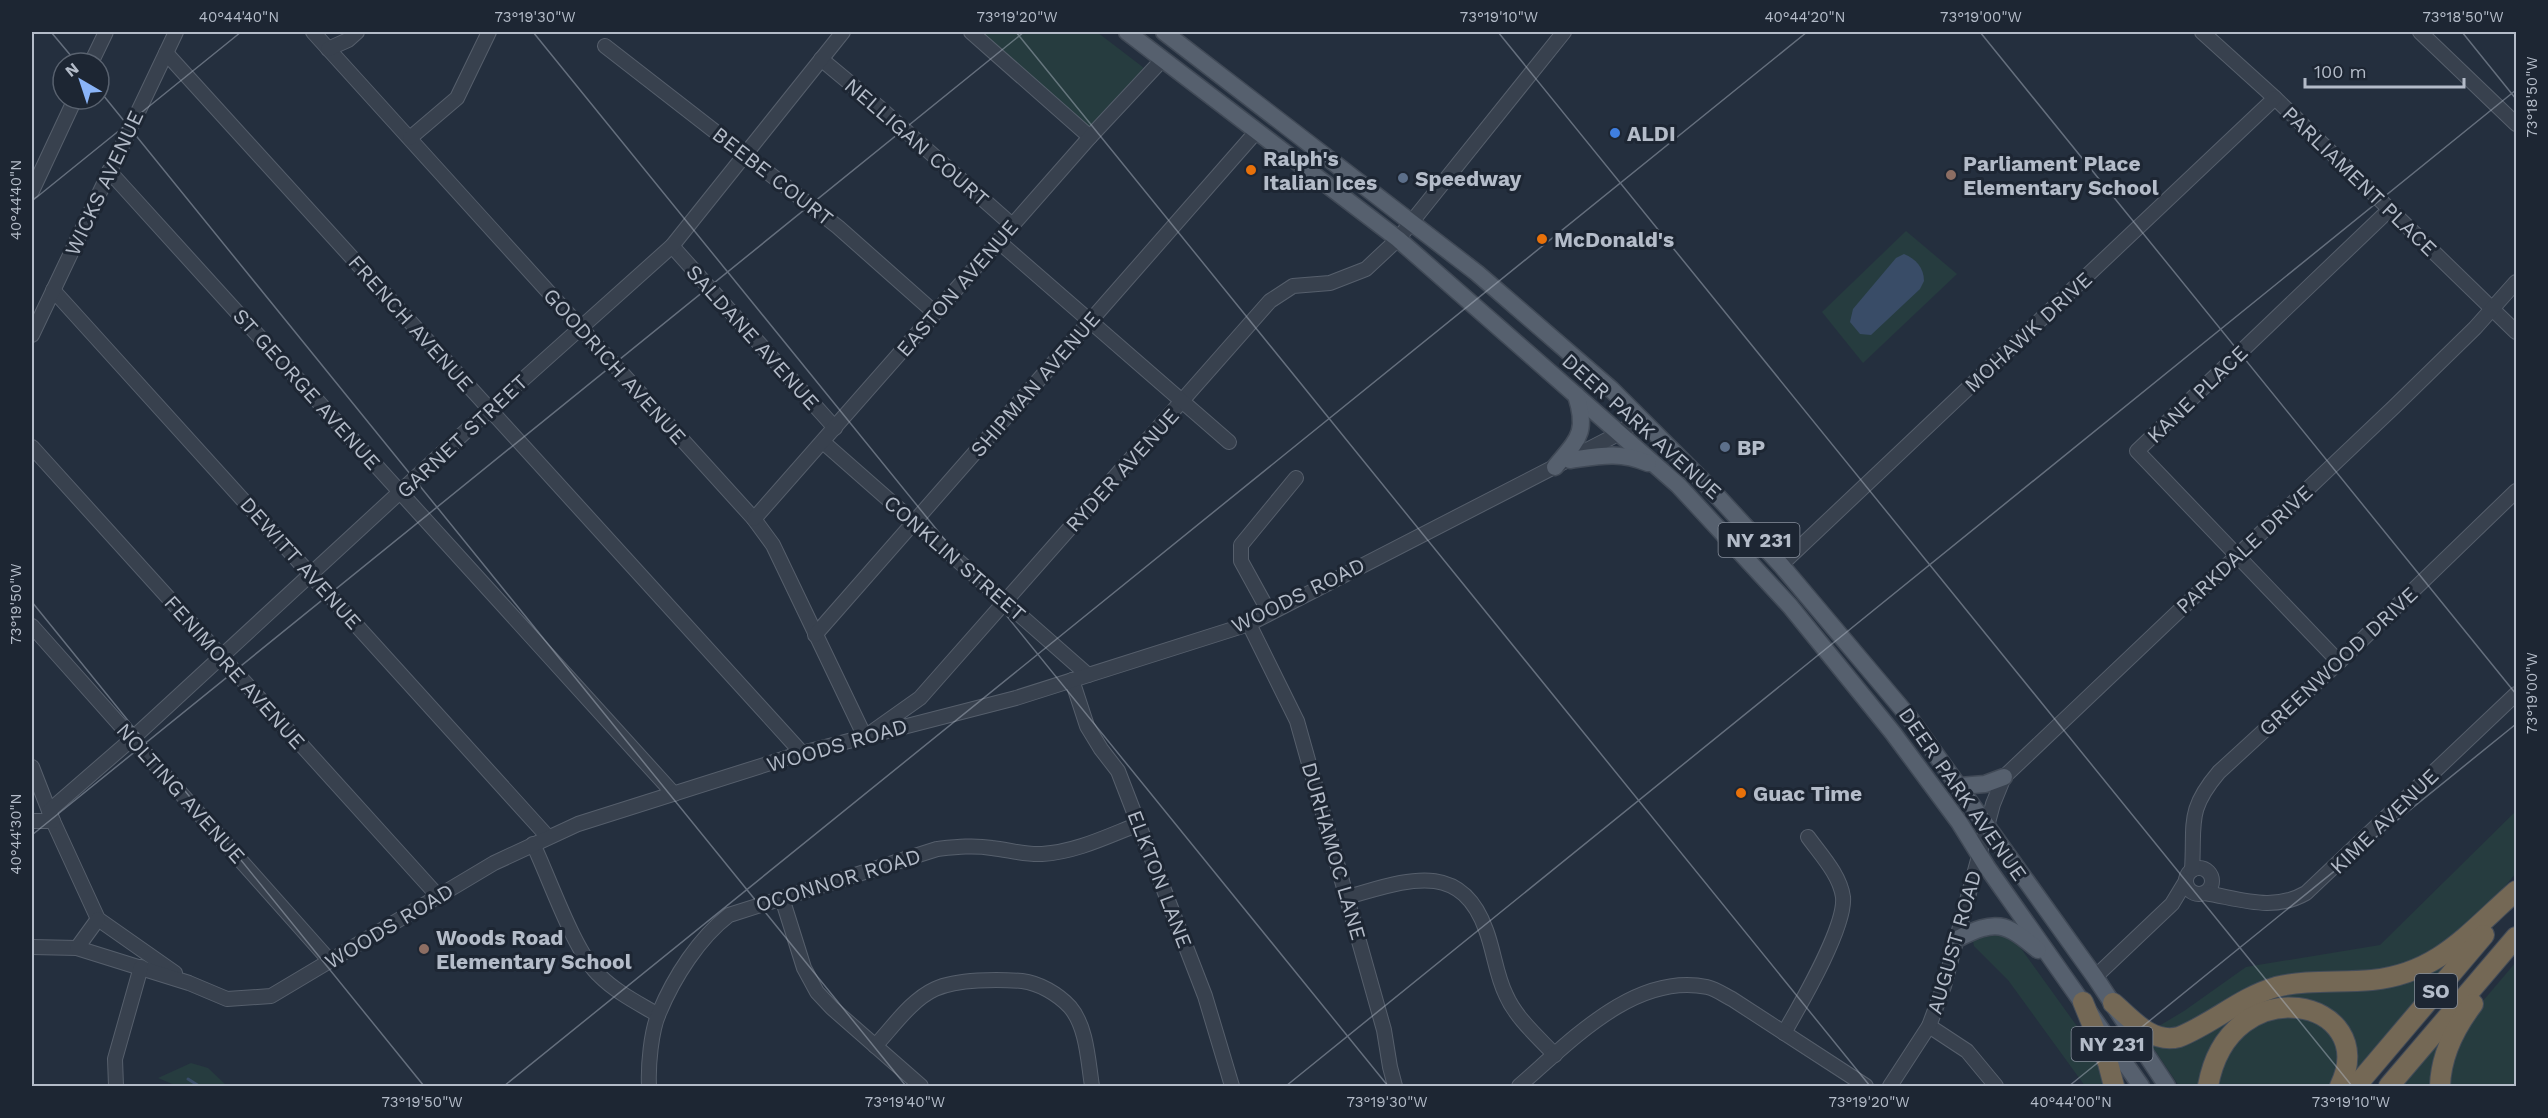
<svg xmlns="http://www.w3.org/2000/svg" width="2548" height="1118" font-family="'Work Sans',sans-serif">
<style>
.green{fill:#263c3f}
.water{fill:#394c67}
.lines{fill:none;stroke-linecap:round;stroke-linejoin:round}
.stream{stroke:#394c67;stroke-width:3}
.minor-casing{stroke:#565f6c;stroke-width:16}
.major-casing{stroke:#414a57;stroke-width:19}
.highway-casing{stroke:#434c59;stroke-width:22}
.minor{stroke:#38414e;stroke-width:14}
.major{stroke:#56606e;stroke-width:16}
.highway{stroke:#746855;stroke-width:20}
.ticks{fill:none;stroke:#b4bcc9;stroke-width:1.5;stroke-opacity:0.45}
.shop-dot{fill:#3f7fe0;stroke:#1d2633;stroke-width:2}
.food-dot{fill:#e8710a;stroke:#1d2633;stroke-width:2}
.education-dot{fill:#8d6e63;stroke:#1d2633;stroke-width:2}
.service-dot{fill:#5c6f8a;stroke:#1d2633;stroke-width:2}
.labels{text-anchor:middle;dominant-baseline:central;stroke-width:6;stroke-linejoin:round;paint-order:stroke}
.shield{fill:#1d2633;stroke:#878f9c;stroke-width:1.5}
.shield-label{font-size:20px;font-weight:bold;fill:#b4bcc9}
.poi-label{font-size:21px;font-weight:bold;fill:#b4bcc9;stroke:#1d2633;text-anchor:start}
.street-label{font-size:21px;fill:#b4bcc9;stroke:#1d2633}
.neatline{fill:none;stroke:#b4bcc9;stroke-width:2}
.ticks-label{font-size:15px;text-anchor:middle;fill:#b4bcc9}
</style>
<rect width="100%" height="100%" fill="#242f3e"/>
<!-- green -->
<g class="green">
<path d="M 979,32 L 1097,32 L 1144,68 L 1088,128 Z"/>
<path d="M 1906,231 L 1957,274 L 1863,363 L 1822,312 Z"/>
<path d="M 2516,811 L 2516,873 L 2465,935 L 2404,968 L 2293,978 L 2179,1033 L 2154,1029 L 2184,1011 L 2246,967 L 2380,945 Z"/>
<path d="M 1993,929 L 2012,936 L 2092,1047 L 2109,1086 L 2085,1086 L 2008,980 L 1974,946 L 1973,941 Z"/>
<path d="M 2516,962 L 2516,1086 L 2448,1086 L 2451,1059 L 2477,1008 Z"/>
<path d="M 2441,965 L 2444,968 L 2355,1076 L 2352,1073 L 2343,1027 L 2268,1003 L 2203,1086 L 2179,1086 L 2147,1039 L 2263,999 Z"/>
<path d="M 2279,1014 L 2323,1023 L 2337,1039 L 2338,1086 L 2214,1086 C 2229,1040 2238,1037 2279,1014 Z"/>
<path d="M 2443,1038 L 2437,1086 L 2403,1086 Z"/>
<path d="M 191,1063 L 208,1068 L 227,1086 L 177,1086 L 158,1078 Z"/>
</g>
<!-- water -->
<path class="water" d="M 1904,254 C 1916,259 1924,268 1924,281 L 1920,289 L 1871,335 L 1860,334 L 1850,322 L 1853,309 L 1896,258 Z"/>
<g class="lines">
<!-- stream -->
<path class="stream" d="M 188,1079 L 199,1086"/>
<!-- minor casing -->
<g class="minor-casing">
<g id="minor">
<path d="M 313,32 L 754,519 L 773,545 L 865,737 L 920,698 L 1270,301 L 1293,286 L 1330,283 L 1366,269 L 1398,239 L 1564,32"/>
<path d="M 971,32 L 1090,137"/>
<path d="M 2202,32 L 2275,98 L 2516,332"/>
<path d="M 2420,32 L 2516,124"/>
<path d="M 605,46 L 838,227 L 935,313"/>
<path d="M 328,49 L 348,40 L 357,32"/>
<path d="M 166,53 L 802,753"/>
<path d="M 821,59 L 881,109 L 1012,225"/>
<path d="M 91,63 L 106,32"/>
<path d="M 410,138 L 457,98 L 489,32"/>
<path d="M 109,171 L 674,794"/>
<path d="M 32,191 L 75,99"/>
<path d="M 998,241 L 1229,442"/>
<path d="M 672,246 L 835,428"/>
<path d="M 53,290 L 548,837"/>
<path d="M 32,335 L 176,32"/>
<path d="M 823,442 L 1088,675"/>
<path d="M 32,447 L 438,896"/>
<path d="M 754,519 L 1090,137 L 1162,60"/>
<path d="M 1781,565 L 2275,98"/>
<path d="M 1269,612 L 1241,561 L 1241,545 L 1296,478"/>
<path d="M 1249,624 L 1297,721 L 1384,1030 L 1390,1067 L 1395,1086"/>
<path d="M 32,626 L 330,961"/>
<path d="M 815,635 L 1256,132"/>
<path d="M 2339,662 L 2137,451 L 2389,210"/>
<path d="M 1072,680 L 1087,726 L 1101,749 L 1118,771 L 1205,996 L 1232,1086"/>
<path d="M 32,767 L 53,821 L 98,919 L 175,973"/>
<path d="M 49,811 L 133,738 L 490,409 L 672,246 L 843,32"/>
<path d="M 32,821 L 53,821"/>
<path d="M 533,844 C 549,877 575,954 600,976 C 616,992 638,1003 658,1015"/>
<circle cx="2199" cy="881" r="13"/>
<path d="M 2192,870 C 2195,823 2186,811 2219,772 L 2339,662 L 2516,491"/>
<path d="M 2205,893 C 2241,899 2273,912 2306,893 L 2516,694"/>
<path d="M 1347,897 C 1403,882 1460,857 1486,930 C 1494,951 1496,975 1506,995 C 1516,1018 1538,1037 1555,1055"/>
<path d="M 782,898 L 804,968 L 817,992 L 832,1008 L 921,1086"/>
<path d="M 32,947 L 77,948 L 189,983 L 227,999 L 271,996 L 494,863 L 578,824 L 802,753 L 1016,698 L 1249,624 L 1620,433 L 1639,418"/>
<path d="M 77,948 L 98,919"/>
<path d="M 2095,977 L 2172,904 L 2186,881"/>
<path d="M 1929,1026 L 1967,1051 L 1996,1086"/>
<path d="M 1784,1033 C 1800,1005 1846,927 1843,897 C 1840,875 1821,855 1808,837"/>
<path d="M 875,1046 C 893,1027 911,1000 935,989 C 957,979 998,979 1022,981 C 1039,983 1058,994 1070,1007 C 1087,1027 1088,1061 1092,1086"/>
<path d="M 116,1086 L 115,1059 L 141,967"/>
<path d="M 649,1086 C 648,1066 651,1031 659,1013 C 674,977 699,938 729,915 L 937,849 C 956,847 973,845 992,848 C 1009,850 1025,855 1042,854 C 1076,852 1108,836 1139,824"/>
<path d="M 1519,1086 C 1569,1043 1634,972 1707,987 C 1716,989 1724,995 1732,999 L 1866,1086"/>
<path d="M 1890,1086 L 1929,1026 L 1944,986 L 1993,804 L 2004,777 L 2394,407 L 2475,328 L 2516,282"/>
</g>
</g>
<!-- major casing -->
<g class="major-casing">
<g id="major">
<path d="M 1127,32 L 1398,239 L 1678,485 L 1790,606 L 1893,733 L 1959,822 L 1987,867 L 2141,1086"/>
<path d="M 1164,32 L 1477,273 L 1611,389 L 1708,486 L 1781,565 L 1909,717 L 2095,977 L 2167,1086"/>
<path d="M 1570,460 C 1599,456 1619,451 1648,463"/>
<path d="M 1555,467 C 1578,439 1588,433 1576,395"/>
<path d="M 1960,786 L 1985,784 L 2004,777"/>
<path d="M 1957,939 C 1996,919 2005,922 2038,950"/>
</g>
</g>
<!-- highway casing -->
<g class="highway-casing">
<g id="highway">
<path d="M 2083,1002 L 2108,1063 L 2114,1086"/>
<path d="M 2113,1003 C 2132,1019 2151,1044 2179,1037 C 2212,1024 2241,997 2276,987 C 2308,979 2340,983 2372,980 C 2439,973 2469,932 2516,891"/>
<path d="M 2208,1086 C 2230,965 2382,999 2340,1086"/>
<path d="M 2356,1086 L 2484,935"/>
<path d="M 2389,1086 L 2516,937"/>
<path d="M 2440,1086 C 2441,1055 2454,1029 2473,1004"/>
</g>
</g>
<!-- minor -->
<use href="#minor" class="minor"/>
<!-- major -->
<use href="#major" class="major"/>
<!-- highway -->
<use href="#highway" class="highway"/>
</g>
<!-- ticks -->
<path class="ticks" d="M 51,32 L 77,63M 533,32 L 1388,1086M 1016,32 L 1870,1086M 1498,32 L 2352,1086M 1980,32 L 2516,694M 2462,32 L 2516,99M 99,90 L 906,1086M 32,201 L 241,32M 32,602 L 424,1086M 32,835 L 1024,32M 504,1086 L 1807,32M 1286,1086 L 2516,90M 2069,1086 L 2516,724"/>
<!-- markers -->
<circle class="shop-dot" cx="1615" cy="133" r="6"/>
<g class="food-dot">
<circle cx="1251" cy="170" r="6"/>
<circle cx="1542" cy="239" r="6"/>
<circle cx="1741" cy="793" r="6"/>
</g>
<g class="education-dot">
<circle cx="1951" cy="175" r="6"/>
<circle cx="424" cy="949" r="6"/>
</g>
<g class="service-dot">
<circle cx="1403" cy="178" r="6"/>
<circle cx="1725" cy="447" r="6"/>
</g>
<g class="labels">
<!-- shield labels -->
<g class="shield">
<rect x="1718.5" y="523" width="81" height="34" rx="4.5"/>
<rect x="2415" y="974" width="42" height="34" rx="4.5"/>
<rect x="2071.5" y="1027" width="81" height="34" rx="4.5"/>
</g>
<g class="shield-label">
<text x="1759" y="540">NY 231</text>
<text x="2436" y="991">SO</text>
<text x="2112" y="1044">NY 231</text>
</g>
<!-- poi labels -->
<g class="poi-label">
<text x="1627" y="133">ALDI</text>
<text x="1263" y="158">Ralph's<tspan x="1263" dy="24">Italian Ices</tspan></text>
<text x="1963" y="163">Parliament Place<tspan x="1963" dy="24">Elementary School</tspan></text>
<text x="1415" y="178">Speedway</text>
<text x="1554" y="239">McDonald's</text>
<text x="1737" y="447">BP</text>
<text x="1753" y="793">Guac Time</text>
<text x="436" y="937">Woods Road<tspan x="436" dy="24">Elementary School</tspan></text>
</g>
<!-- street labels -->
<g class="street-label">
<text transform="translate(917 142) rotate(41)">NELLIGAN COURT</text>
<text transform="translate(773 176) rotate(38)">BEEBE COURT</text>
<text transform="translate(2360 181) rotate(44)">PARLIAMENT PLACE</text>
<text transform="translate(104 183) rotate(-65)">WICKS AVENUE</text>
<text transform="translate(957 288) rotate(-49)">EASTON AVENUE</text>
<text transform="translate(411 323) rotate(48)">FRENCH AVENUE</text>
<text transform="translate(2028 332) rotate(-43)">MOHAWK DRIVE</text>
<text transform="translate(753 337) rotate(48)">SALDANE AVENUE</text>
<text transform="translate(615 366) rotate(48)">GOODRICH AVENUE</text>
<text transform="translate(1035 384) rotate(-49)">SHIPMAN AVENUE</text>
<text transform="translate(307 389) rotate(48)">ST GEORGE AVENUE</text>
<text transform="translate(2197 394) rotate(-44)">KANE PLACE</text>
<text transform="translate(1642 426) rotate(42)">DEER PARK AVENUE</text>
<text transform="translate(462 436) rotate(-43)">GARNET STREET</text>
<text transform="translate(1122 470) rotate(-48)">RYDER AVENUE</text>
<text transform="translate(2244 549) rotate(-43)">PARKDALE DRIVE</text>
<text transform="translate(955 558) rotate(41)">CONKLIN STREET</text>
<text transform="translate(301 563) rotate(48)">DEWITT AVENUE</text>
<text transform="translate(1298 595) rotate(-26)">WOODS ROAD</text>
<text transform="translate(2338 661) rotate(-43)">GREENWOOD DRIVE</text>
<text transform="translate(235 672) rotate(48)">FENIMORE AVENUE</text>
<text transform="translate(837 745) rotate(-16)">WOODS ROAD</text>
<text transform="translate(181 793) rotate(48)">NOLTING AVENUE</text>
<text transform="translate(1963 794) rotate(55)">DEER PARK AVENUE</text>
<text transform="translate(2384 821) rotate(-44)">KIME AVENUE</text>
<text transform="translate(1334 851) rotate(74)">DURHAMOC LANE</text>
<text transform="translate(1160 879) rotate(69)">ELKTON LANE</text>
<text transform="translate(838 880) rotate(-17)">OCONNOR ROAD</text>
<text transform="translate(389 926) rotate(-31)">WOODS ROAD</text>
<text transform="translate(1954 942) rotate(-74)">AUGUST ROAD</text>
</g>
</g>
<!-- border -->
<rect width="2548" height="1118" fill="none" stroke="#1d2633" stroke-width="66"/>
<!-- north arrow -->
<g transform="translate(81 81) rotate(321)"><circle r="28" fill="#1d2633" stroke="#59626f" stroke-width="1.5"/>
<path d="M0-4.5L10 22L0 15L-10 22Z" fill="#8ab4f8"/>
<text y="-9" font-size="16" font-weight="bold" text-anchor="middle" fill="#b4bcc9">N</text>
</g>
<!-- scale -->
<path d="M2305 78v9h159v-9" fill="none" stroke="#b4bcc9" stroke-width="3"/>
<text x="2314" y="78" font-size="18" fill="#b4bcc9" stroke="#1d2633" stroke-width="4.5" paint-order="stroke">100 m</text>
<rect x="33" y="33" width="2482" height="1052" class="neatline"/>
<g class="ticks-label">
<text x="239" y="22">40°44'40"N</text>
<text x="535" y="22">73°19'30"W</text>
<text x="1017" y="22">73°19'20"W</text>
<text x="1499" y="22">73°19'10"W</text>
<text x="1805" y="22">40°44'20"N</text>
<text x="1981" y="22">73°19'00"W</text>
<text x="2463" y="22">73°18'50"W</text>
<text transform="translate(2532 97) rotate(-90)" y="5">73°18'50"W</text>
<text transform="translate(16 200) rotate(-90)" y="5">40°44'40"N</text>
<text transform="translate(16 604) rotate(-90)" y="5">73°19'50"W</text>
<text transform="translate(2532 693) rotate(-90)" y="5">73°19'00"W</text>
<text transform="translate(16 834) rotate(-90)" y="5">40°44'30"N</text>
<text x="422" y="1107">73°19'50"W</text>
<text x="905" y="1107">73°19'40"W</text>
<text x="1387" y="1107">73°19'30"W</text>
<text x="1869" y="1107">73°19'20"W</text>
<text x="2071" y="1107">40°44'00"N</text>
<text x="2351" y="1107">73°19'10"W</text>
</g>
</svg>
